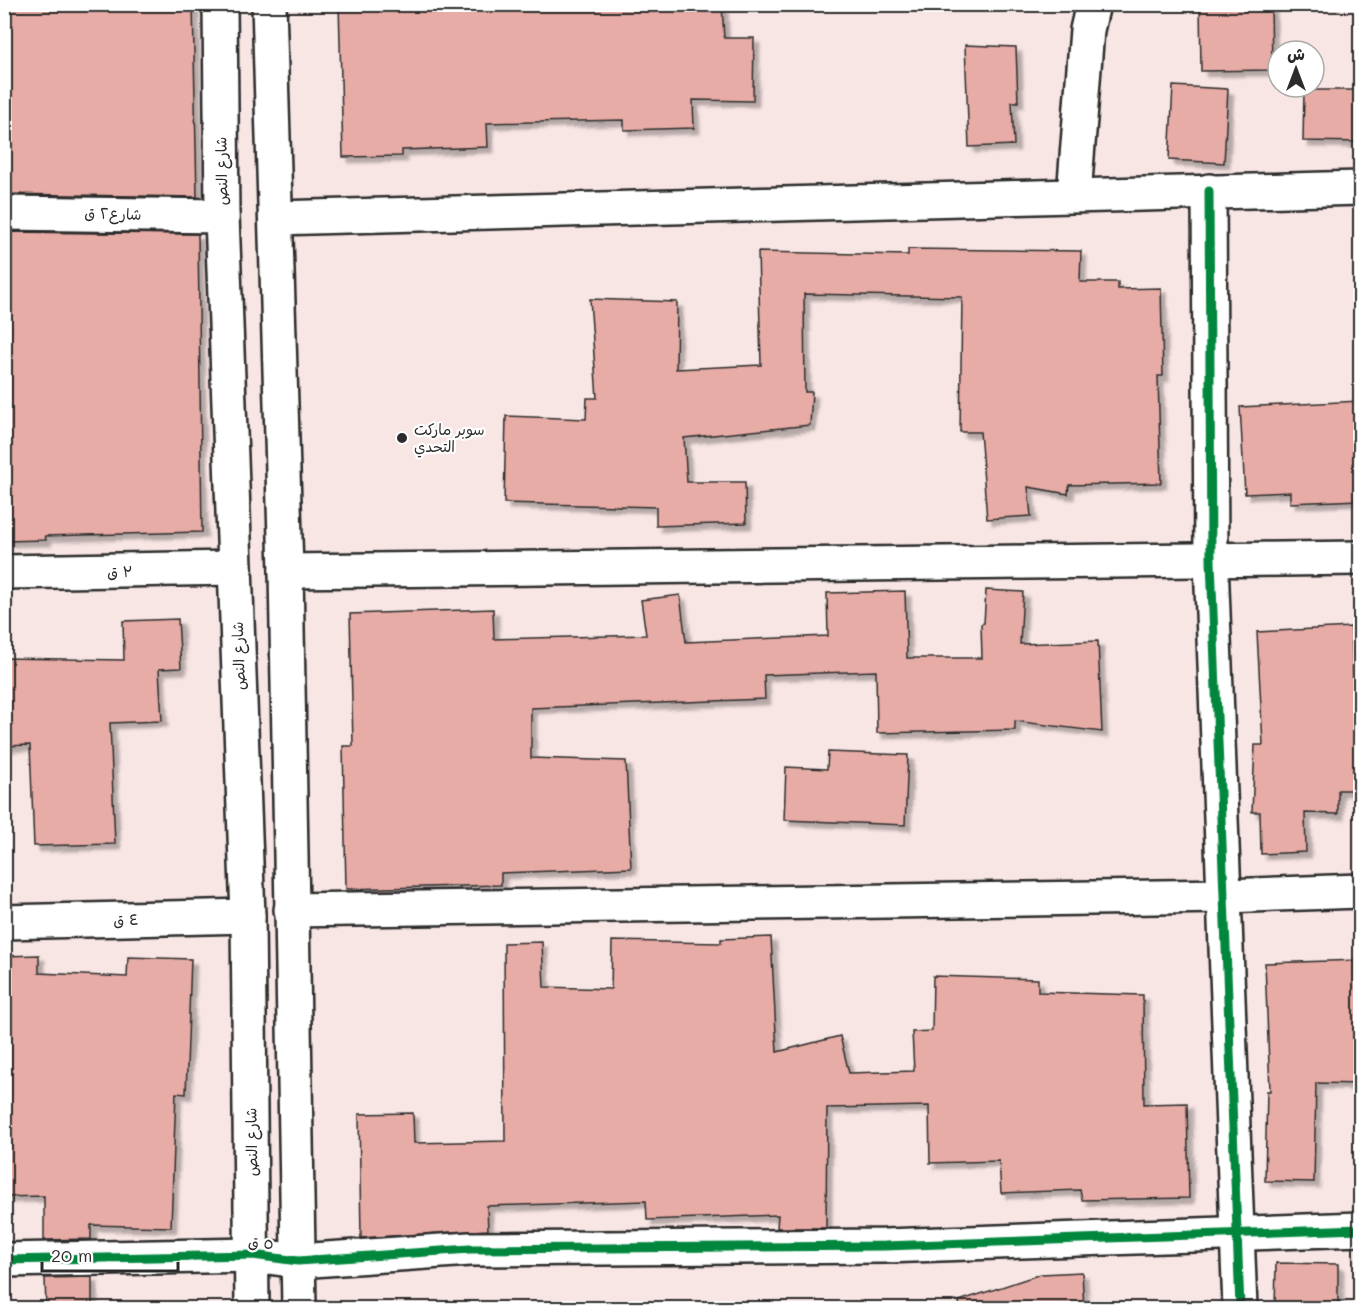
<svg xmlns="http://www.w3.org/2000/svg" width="1365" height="1313" font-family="Mali,'Playpen Sans Arabic',sans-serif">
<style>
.building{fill:#e7aca5;stroke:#2b2b2b;stroke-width:1.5;filter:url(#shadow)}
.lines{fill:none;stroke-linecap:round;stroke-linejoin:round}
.minor-casing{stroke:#2b2b2b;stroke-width:38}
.secondary-casing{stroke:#2b2b2b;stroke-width:38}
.minor{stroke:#fff;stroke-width:33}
.secondary{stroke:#fff;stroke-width:33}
.cycleway-casing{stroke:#fff;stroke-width:13}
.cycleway{stroke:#00873e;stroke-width:9}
.poi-dot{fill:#2b2b2b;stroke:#fff;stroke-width:2}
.labels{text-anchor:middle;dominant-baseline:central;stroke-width:4.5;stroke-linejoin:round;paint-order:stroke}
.street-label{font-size:15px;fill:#2b2b2b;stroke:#fff}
.poi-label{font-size:15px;fill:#2b2b2b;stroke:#fff;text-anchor:start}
</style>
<defs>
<filter id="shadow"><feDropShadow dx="5.5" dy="5.5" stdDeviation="1.5" flood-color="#0004"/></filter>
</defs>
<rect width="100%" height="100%" fill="#f8e6e4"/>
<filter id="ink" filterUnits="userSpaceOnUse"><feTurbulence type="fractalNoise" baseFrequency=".0167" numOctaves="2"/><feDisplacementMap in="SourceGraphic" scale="12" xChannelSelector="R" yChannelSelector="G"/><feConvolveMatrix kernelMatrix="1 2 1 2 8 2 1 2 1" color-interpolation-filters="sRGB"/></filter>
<g filter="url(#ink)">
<!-- building -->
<g class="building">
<path d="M 4,4 L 193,4 L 197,197 L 4,194 Z"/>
<path d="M 339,4 L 722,4 L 724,38 L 754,38 L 753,101 L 693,100 L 694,128 L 624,130 L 624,120 L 487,123 L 488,147 L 402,150 L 402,156 L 343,157 Z"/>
<path d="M 1200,4 L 1271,4 L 1272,70 L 1201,71 Z"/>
<path d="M 965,45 L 1016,47 L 1018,102 L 1012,102 L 1014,145 L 969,147 Z"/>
<path d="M 1173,86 L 1228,89 L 1224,163 L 1169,160 Z"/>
<path d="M 1304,90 L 1360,90 L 1360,142 L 1303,141 Z"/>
<path d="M 4,232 L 198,234 L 202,532 L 45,536 L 46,540 L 4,541 Z"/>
<path d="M 908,249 L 1081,251 L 1080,282 L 1118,282 L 1118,289 L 1161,288 L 1163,376 L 1158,376 L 1161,483 L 1069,485 L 1068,494 L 1028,487 L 1031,516 L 987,519 L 980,432 L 960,432 L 962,297 L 804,294 L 805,392 L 812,392 L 810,425 L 684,438 L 687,482 L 745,482 L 746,523 L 656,526 L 656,507 L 504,503 L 506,416 L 586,419 L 587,398 L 597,398 L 590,299 L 677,302 L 676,369 L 761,365 L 758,252 L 908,255 Z"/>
<path d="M 1360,401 L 1360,500 L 1290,503 L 1290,492 L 1245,494 L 1240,407 Z"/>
<path d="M 986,590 L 1023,592 L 1020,644 L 1098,641 L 1102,732 L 1015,721 L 1015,730 L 877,733 L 876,671 L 764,675 L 765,699 L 531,708 L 531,758 L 626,761 L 631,868 L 501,873 L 501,885 L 346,889 L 343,746 L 353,746 L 350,614 L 493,609 L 494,639 L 646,635 L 641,600 L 680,595 L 686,642 L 828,636 L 827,593 L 905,591 L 907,658 L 982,658 L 981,624 L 984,623 Z"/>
<path d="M 178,619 L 181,668 L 159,669 L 162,721 L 110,723 L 115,844 L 34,846 L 30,745 L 4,746 L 4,658 L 124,660 L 123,621 Z"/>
<path d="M 1351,627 L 1356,750 L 1360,750 L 1360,790 L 1338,790 L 1338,814 L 1305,813 L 1306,852 L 1261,854 L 1260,812 L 1252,812 L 1255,745 L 1263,745 L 1257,632 Z"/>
<path d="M 828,752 L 908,755 L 905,825 L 784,820 L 786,767 L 827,769 Z"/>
<path d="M 771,937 L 777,1052 L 840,1036 L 849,1073 L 914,1071 L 912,1032 L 932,1031 L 933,976 L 1038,979 L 1038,992 L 1143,995 L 1144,1104 L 1187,1103 L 1189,1198 L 1082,1200 L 1080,1190 L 1001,1193 L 999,1161 L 930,1163 L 929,1106 L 827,1108 L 826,1228 L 777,1228 L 778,1215 L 647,1220 L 646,1201 L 487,1206 L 488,1230 L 361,1238 L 359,1114 L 413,1113 L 414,1143 L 505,1141 L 504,943 L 542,942 L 544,987 L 611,989 L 612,941 L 721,943 L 721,939 Z"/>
<path d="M 39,955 L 39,973 L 127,977 L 128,957 L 191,959 L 186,1094 L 176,1093 L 171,1227 L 91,1225 L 91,1239 L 44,1240 L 44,1196 L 4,1197 L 4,956 Z"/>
<path d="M 1360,960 L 1360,1084 L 1316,1083 L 1314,1182 L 1265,1181 L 1267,1091 L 1270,1091 L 1265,963 Z"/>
<path d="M 1276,1263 L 1338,1264 L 1338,1308 L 1275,1308 Z"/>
<path d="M 1082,1272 L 1084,1308 L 960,1308 L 959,1301 L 1041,1274 Z"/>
<path d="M 92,1277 L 92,1308 L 46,1308 L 45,1278 Z"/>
</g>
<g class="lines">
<!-- minor casing -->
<g class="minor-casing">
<g id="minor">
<path d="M 1209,191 L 1211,561 L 1240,1308"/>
<path d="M 1074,195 L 1087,30 L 1093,4"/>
<path d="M 4,213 L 222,216"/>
<path d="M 276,218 L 1360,188"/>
<path d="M 286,571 L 1360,558"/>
<path d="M 4,572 L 235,568"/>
<path d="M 291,910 L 1225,896 L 1360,891"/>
<path d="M 4,922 L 248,916"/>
<path d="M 4,1260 L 253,1255 L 298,1261 L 470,1249 L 885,1246 L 1360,1229"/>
</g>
</g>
<!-- secondary casing -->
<g class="secondary-casing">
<g id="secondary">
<path d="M 220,4 L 222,216 L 248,916 L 252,1308"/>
<path d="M 269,4 L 286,571 L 299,1308"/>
</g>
</g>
<!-- minor -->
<use href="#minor" class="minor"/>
<!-- secondary -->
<use href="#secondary" class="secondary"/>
<!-- cycleway casing -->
<g class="cycleway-casing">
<g id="cycleway">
<path d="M 1209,191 L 1211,561 L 1240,1308"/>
<path d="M 4,1260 L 253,1255 L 298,1261 L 470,1249 L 885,1246 L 1360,1229"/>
</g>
</g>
<!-- cycleway -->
<use href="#cycleway" class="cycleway"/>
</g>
</g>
<!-- markers -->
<circle class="poi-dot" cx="402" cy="438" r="6"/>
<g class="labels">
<!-- street labels -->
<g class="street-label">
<text transform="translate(221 171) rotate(-91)">شارع النص</text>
<text transform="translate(113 213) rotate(2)">شارع٢ ق</text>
<text transform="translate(120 571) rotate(-1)">٣ ق</text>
<text transform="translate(238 656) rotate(-92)">شارع النص</text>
<text transform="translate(126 919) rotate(-2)">٤ ق</text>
<text transform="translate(251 1142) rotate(-91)">شارع النص</text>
<text transform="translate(261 1242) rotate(5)">٥ ق</text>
</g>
<!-- poi labels -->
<g class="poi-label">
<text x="414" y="429">سوبر ماركت<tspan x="414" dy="17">التحدي</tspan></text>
</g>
</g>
<!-- margin -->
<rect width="1365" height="1313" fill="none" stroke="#fff" stroke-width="24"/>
<rect x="12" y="12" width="1341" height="1289" fill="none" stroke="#2b2b2b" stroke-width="2" filter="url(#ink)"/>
<!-- north arrow -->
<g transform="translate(1296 69)"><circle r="28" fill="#ffffff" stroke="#aaaaaa" stroke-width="1.5"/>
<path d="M0-4.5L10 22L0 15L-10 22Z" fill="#2b2b2b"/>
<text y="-9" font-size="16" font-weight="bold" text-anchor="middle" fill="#2b2b2b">ش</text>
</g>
<!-- scale -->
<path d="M42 1262v9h136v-9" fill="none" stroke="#2b2b2b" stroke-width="3"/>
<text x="51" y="1262" font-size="18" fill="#2b2b2b" stroke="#ffffff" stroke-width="4.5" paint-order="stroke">20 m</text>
</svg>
